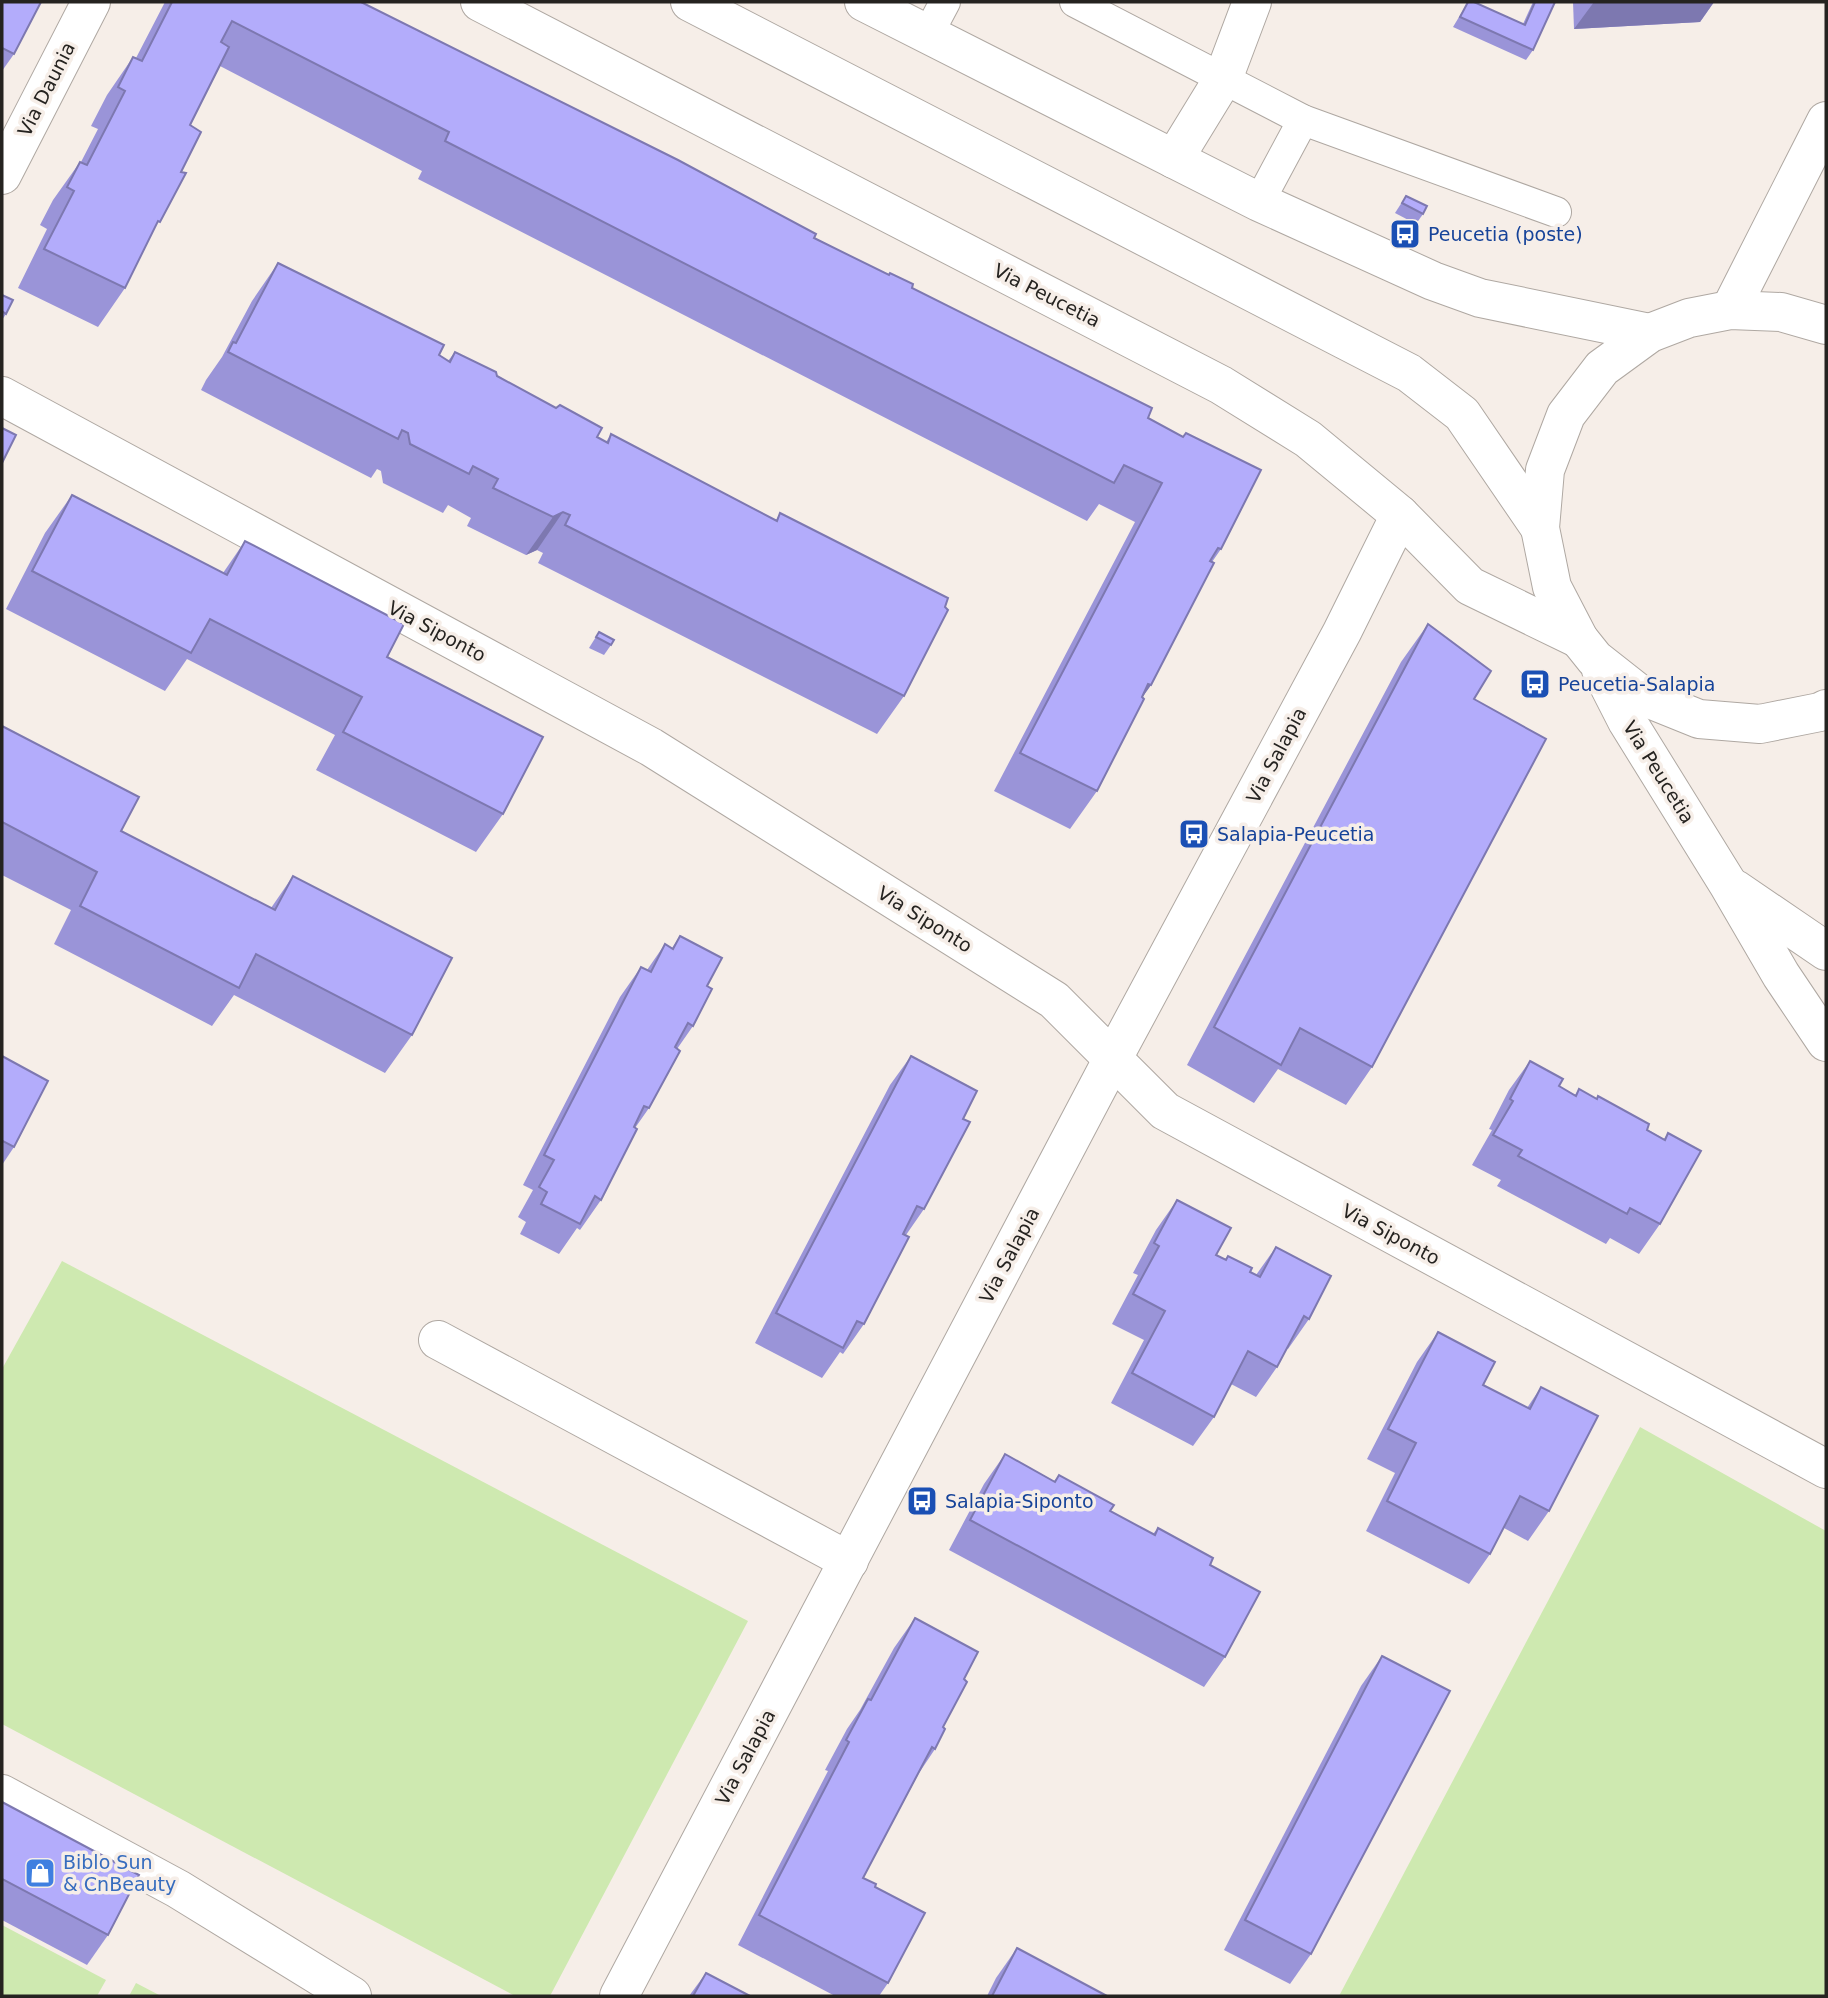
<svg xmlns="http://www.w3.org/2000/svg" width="1828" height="1998" font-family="'DejaVu Sans',sans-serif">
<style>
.green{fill:#cee9b0}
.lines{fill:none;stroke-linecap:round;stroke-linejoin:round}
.service-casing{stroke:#afa8a2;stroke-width:32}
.minor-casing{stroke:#afa8a2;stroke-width:40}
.service{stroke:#fff;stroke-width:30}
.minor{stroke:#fff;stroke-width:38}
.wall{fill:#9a94d8}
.shaded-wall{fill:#7d78b0}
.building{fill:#b3acfb;stroke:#7d78b0;stroke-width:2}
.labels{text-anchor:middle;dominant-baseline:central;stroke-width:7;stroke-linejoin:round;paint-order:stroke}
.street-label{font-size:19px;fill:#252320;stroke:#f6eee8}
.transit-label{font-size:19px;fill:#164399;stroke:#f6eee8;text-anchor:start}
.shop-label{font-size:19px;fill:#366cbe;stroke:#f6eee8;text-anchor:start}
</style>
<rect width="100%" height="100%" fill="#f6eee8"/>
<!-- green -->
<g class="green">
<path d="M 62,1261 L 748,1621 L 550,1996 L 515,1996 L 2,1724 L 2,1369 Z"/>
<path d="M 1640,1427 L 1826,1531 L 1826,1996 L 1339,1996 Z"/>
<path d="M 2,1925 L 106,1980 L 97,1996 L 2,1996 Z"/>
<path d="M 136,1983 L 161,1996 L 129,1996 Z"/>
</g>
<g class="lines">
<!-- service casing -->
<g class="service-casing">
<g id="service">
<path d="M 1075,2 L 1303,120 L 1556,212"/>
<path d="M 928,34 L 945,2"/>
<path d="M 1259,202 L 1303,120"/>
</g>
</g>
<!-- minor casing -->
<g class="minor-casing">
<g id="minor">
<path d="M 480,2 L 1221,385 L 1308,439 L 1400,515 L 1470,586 L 1579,639"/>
<path d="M 690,2 L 1409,373 L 1462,414 L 1540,528"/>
<path d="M 864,2 L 1259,202 L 1433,281 L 1480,298 L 1650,333"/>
<path d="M 1174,159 L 1223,79 L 1252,2"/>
<path d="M 2,175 L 91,2"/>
<path d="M 1730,310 L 1826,121"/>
<path d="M 1826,325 L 1781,312 L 1730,310 L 1689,318 L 1650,333 L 1602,368 L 1566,415 L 1545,470 L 1540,528 L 1552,587 L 1579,639 L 1595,659 L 1642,696 L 1699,719 L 1760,724 L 1820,712 L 1826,709"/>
<path d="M 2,396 L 651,747 L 1054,1000 L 1165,1111 L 1826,1469"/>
<path d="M 1601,670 L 1627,721 L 1728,884 L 1781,975 L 1826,1042"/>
<path d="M 1735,889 L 1826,951"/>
<path d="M 438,1340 L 849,1561"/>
<path d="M 2,1794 L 178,1889 L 352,1996"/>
<path d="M 619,1996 L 1112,1060 L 1342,632 L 1400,515"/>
</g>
</g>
<!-- service -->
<use href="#service" class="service"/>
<!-- minor -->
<use href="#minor" class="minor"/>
</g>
<!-- wall -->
<g class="wall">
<path d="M 2,2 L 14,54 L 2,71 Z"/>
<path d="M 165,2 L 361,2 L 912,288 L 1148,418 L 1221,549 L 1212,562 L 1151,685 L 1142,697 L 1097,791 L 1070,829 L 994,791 L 1135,522 L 1099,504 L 1087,521 L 418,179 L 422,171 L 220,66 L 190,125 L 181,172 L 125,288 L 98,327 L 18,288 L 47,229 L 40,225 L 53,200 L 80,162 L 81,162 L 98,129 L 91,126 L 107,95 L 133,57 L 136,58 Z"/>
<path d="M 1468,2 L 1523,24 L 1533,2 L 1555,2 L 1533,50 L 1526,60 L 1453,27 Z"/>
<path d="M 1573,2 L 1714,2 L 1700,22 L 1574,29 Z"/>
<path d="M 1406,196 L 1423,214 L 1416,224 L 1395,213 Z"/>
<path d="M 278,263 L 448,361 L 455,352 L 606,442 L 611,434 L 776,520 L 780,513 L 904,696 L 877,734 L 538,563 L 543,553 L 537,550 L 526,555 L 467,526 L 471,518 L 448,505 L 443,513 L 383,483 L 381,471 L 377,469 L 371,478 L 201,390 L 206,380 L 222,357 L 252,301 Z"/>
<path d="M 2,295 L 6,314 L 2,320 Z"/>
<path d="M 72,495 L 223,573 L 245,541 L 387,657 L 503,814 L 476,852 L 316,770 L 335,735 L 187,659 L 165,691 L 6,609 L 45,533 Z"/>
<path d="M 1428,624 L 1474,699 L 1372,1067 L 1346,1105 L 1278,1069 L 1254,1103 L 1187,1065 L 1401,662 Z"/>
<path d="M 599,632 L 611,645 L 604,655 L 589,648 Z"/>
<path d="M 2,726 L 121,831 L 271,908 L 293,876 L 412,1035 L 385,1073 L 234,995 L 212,1026 L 54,944 L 71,910 L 2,875 Z"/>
<path d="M 680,936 L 707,986 L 693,1026 L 677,1049 L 649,1108 L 635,1128 L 601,1200 L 580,1230 L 577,1228 L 559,1254 L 520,1234 L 526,1222 L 518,1217 L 533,1190 L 523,1185 L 620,997 L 641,967 L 647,970 L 665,944 L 672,948 Z"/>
<path d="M 2,1056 L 14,1147 L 2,1165 Z"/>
<path d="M 911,1056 L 963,1119 L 924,1209 L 906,1235 L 864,1324 L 843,1354 L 840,1352 L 822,1378 L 755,1343 L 890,1085 Z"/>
<path d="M 1530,1061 L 1559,1086 L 1575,1095 L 1579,1089 L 1664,1139 L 1668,1133 L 1660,1224 L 1639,1254 L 1610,1238 L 1606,1244 L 1497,1186 L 1501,1180 L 1472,1165 L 1492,1130 L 1489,1129 L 1509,1090 Z"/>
<path d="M 1177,1200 L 1216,1255 L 1225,1259 L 1228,1256 L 1250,1272 L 1256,1275 L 1276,1247 L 1309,1319 L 1288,1349 L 1287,1348 L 1277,1367 L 1256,1397 L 1231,1384 L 1214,1417 L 1193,1446 L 1111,1403 L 1144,1340 L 1112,1324 L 1138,1275 L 1133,1273 L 1156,1230 Z"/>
<path d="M 1438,1332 L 1483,1385 L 1527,1408 L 1541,1387 L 1549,1511 L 1528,1541 L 1504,1528 L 1490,1554 L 1469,1584 L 1366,1531 L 1395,1473 L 1367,1459 L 1417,1362 Z"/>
<path d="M 1005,1454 L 1054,1481 L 1059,1475 L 1110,1511 L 1153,1534 L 1158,1528 L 1210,1565 L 1225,1657 L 1204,1687 L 949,1550 L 984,1484 Z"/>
<path d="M 915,1618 L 964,1679 L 943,1727 L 935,1749 L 919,1773 L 863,1878 L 875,1887 L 888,1983 L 879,1996 L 835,1996 L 738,1945 L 828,1771 L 825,1770 L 847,1729 L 860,1710 L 894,1648 Z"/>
<path d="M 1382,1656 L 1311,1954 L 1290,1984 L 1224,1950 L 1361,1686 Z"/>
<path d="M 2,1802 L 108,1935 L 87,1965 L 2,1920 Z"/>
<path d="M 1017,1948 L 1107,1996 L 987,1996 L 996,1978 Z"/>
<path d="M 706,1973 L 750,1996 L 689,1996 Z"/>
</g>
<!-- shaded-wall -->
<g class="shaded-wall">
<path d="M 1594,2 L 1714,2 L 1700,22 L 1574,29 Z"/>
<path d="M 563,512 L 537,550 L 526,555 L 553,517 Z"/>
<path d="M 1148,684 L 1151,685 L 1124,724 Z"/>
</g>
<!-- building -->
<g class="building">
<path d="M 2,2 L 41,2 L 14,54 L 2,48 Z"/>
<path d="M 172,2 L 361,2 L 678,160 L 816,234 L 814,238 L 889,275 L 890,273 L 913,284 L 912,288 L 1152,408 L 1148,418 L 1183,437 L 1186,433 L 1261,470 L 1221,549 L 1218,548 L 1210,561 L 1214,563 L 1151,685 L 1148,684 L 1142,697 L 1144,699 L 1097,791 L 1020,753 L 1162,483 L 1124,465 L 1114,483 L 445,141 L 449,132 L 232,21 L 221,42 L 229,47 L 190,125 L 201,132 L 181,172 L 186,173 L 160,222 L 158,221 L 125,288 L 44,249 L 74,191 L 67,187 L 80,162 L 87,165 L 125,91 L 118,87 L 133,57 L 142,61 Z"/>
<path d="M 1468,2 L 1474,2 L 1525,25 L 1535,2 L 1555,2 L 1533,50 L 1460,17 Z"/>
<path d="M 1406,196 L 1427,206 L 1423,214 L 1402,203 Z"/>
<path d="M 278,263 L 444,345 L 439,355 L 450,362 L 455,352 L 496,372 L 497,376 L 556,408 L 560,405 L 602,428 L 597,437 L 608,443 L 611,434 L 777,521 L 780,513 L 948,598 L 945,607 L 948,610 L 904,696 L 565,525 L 570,515 L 563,512 L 553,517 L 493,488 L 498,479 L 473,466 L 469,474 L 410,444 L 408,433 L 402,430 L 398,439 L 228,352 L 233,342 L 236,343 Z"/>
<path d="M 2,295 L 13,300 L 6,314 L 2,311 Z"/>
<path d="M 2,428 L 16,435 L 2,463 Z"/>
<path d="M 72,495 L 227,575 L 245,541 L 404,624 L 387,657 L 543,737 L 503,814 L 343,732 L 362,697 L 210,619 L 191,653 L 32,571 Z"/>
<path d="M 1428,624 L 1491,671 L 1474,699 L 1546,739 L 1372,1067 L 1300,1028 L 1281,1065 L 1214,1027 Z"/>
<path d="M 599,632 L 614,640 L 611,645 L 596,637 Z"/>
<path d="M 2,726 L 139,797 L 121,831 L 275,910 L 293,876 L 452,958 L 412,1035 L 256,954 L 239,988 L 80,906 L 97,872 L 2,822 Z"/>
<path d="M 680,936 L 722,958 L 707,986 L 712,989 L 693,1026 L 688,1023 L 675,1047 L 680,1051 L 649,1108 L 644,1106 L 634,1127 L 637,1129 L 601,1200 L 595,1196 L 580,1224 L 541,1204 L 547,1192 L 539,1187 L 554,1160 L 544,1155 L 641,967 L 651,972 L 665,944 L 673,949 Z"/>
<path d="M 2,1056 L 48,1081 L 14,1147 L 3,1141 L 2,1143 Z"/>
<path d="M 911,1056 L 977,1091 L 963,1119 L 970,1122 L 924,1209 L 917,1206 L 903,1234 L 909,1237 L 864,1324 L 857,1321 L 843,1348 L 776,1313 Z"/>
<path d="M 1530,1061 L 1563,1079 L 1559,1086 L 1576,1096 L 1579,1089 L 1597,1099 L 1598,1096 L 1649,1124 L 1647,1130 L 1665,1140 L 1668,1133 L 1701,1151 L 1660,1224 L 1630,1208 L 1627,1214 L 1518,1156 L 1522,1150 L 1493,1135 L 1513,1101 L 1510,1099 Z"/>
<path d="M 1177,1200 L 1231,1228 L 1216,1255 L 1226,1260 L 1228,1256 L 1252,1268 L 1250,1272 L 1260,1277 L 1276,1247 L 1331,1276 L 1309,1319 L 1304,1316 L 1277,1367 L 1248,1351 L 1214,1417 L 1132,1373 L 1165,1311 L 1133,1294 L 1159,1246 L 1154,1243 Z"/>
<path d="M 1438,1332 L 1495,1362 L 1483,1385 L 1530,1409 L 1541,1387 L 1598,1416 L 1549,1511 L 1520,1496 L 1490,1554 L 1387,1501 L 1416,1443 L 1388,1429 Z"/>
<path d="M 1005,1454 L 1055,1482 L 1059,1475 L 1114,1505 L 1110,1511 L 1155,1535 L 1158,1528 L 1213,1558 L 1210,1565 L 1260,1592 L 1225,1657 L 970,1520 Z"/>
<path d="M 915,1618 L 978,1652 L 964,1679 L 967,1682 L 943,1727 L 945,1729 L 935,1749 L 932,1747 L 863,1878 L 876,1884 L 875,1887 L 925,1913 L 888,1983 L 759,1915 L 849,1742 L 846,1740 L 868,1699 L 871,1700 Z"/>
<path d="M 1382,1656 L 1450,1691 L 1311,1954 L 1245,1920 Z"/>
<path d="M 2,1802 L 139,1875 L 108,1935 L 2,1879 Z"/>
<path d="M 1017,1948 L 1107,1996 L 992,1996 Z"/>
<path d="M 706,1973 L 750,1996 L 693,1996 Z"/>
</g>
<!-- icons -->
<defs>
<g id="bus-square" transform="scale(1.575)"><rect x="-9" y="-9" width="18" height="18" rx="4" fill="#1a4fb4" stroke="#f6eee8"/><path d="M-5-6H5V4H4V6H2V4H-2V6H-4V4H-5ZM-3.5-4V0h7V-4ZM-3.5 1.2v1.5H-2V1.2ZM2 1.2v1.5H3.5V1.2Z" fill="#fff"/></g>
<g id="shop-square" transform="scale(1.575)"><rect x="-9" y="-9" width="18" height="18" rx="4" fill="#3f7fe0" stroke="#f6eee8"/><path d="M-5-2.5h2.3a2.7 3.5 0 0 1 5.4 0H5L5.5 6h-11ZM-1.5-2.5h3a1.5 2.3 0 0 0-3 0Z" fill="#fff"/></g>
</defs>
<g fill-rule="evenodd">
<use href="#bus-square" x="1405" y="234"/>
<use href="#bus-square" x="1535" y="684"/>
<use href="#bus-square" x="1194" y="834"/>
<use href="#bus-square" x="922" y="1501"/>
<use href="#shop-square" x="40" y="1873"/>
</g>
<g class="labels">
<!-- street labels -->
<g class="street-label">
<text transform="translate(46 89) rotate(-63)">Via Daunia</text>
<text transform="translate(1047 295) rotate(27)">Via Peucetia</text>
<text transform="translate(437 631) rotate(28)">Via Siponto</text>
<text transform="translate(1276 755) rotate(-62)">Via Salapia</text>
<text transform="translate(1659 772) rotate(58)">Via Peucetia</text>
<text transform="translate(925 919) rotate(32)">Via Siponto</text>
<text transform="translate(1391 1234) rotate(28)">Via Siponto</text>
<text transform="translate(1009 1255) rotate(-62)">Via Salapia</text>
<text transform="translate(745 1757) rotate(-62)">Via Salapia</text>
</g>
<!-- transit labels -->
<g class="transit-label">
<text x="1428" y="234">Peucetia (poste)</text>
<text x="1558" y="684">Peucetia-Salapia</text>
<text x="1217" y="834">Salapia-Peucetia</text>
<text x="945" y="1501">Salapia-Siponto</text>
</g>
<!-- shop labels -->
<g class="shop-label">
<text x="63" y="1862">Biblo Sun<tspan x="63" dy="22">&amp; CnBeauty</tspan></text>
</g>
</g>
<!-- border -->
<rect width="1828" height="1998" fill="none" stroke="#252320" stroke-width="7"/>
</svg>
